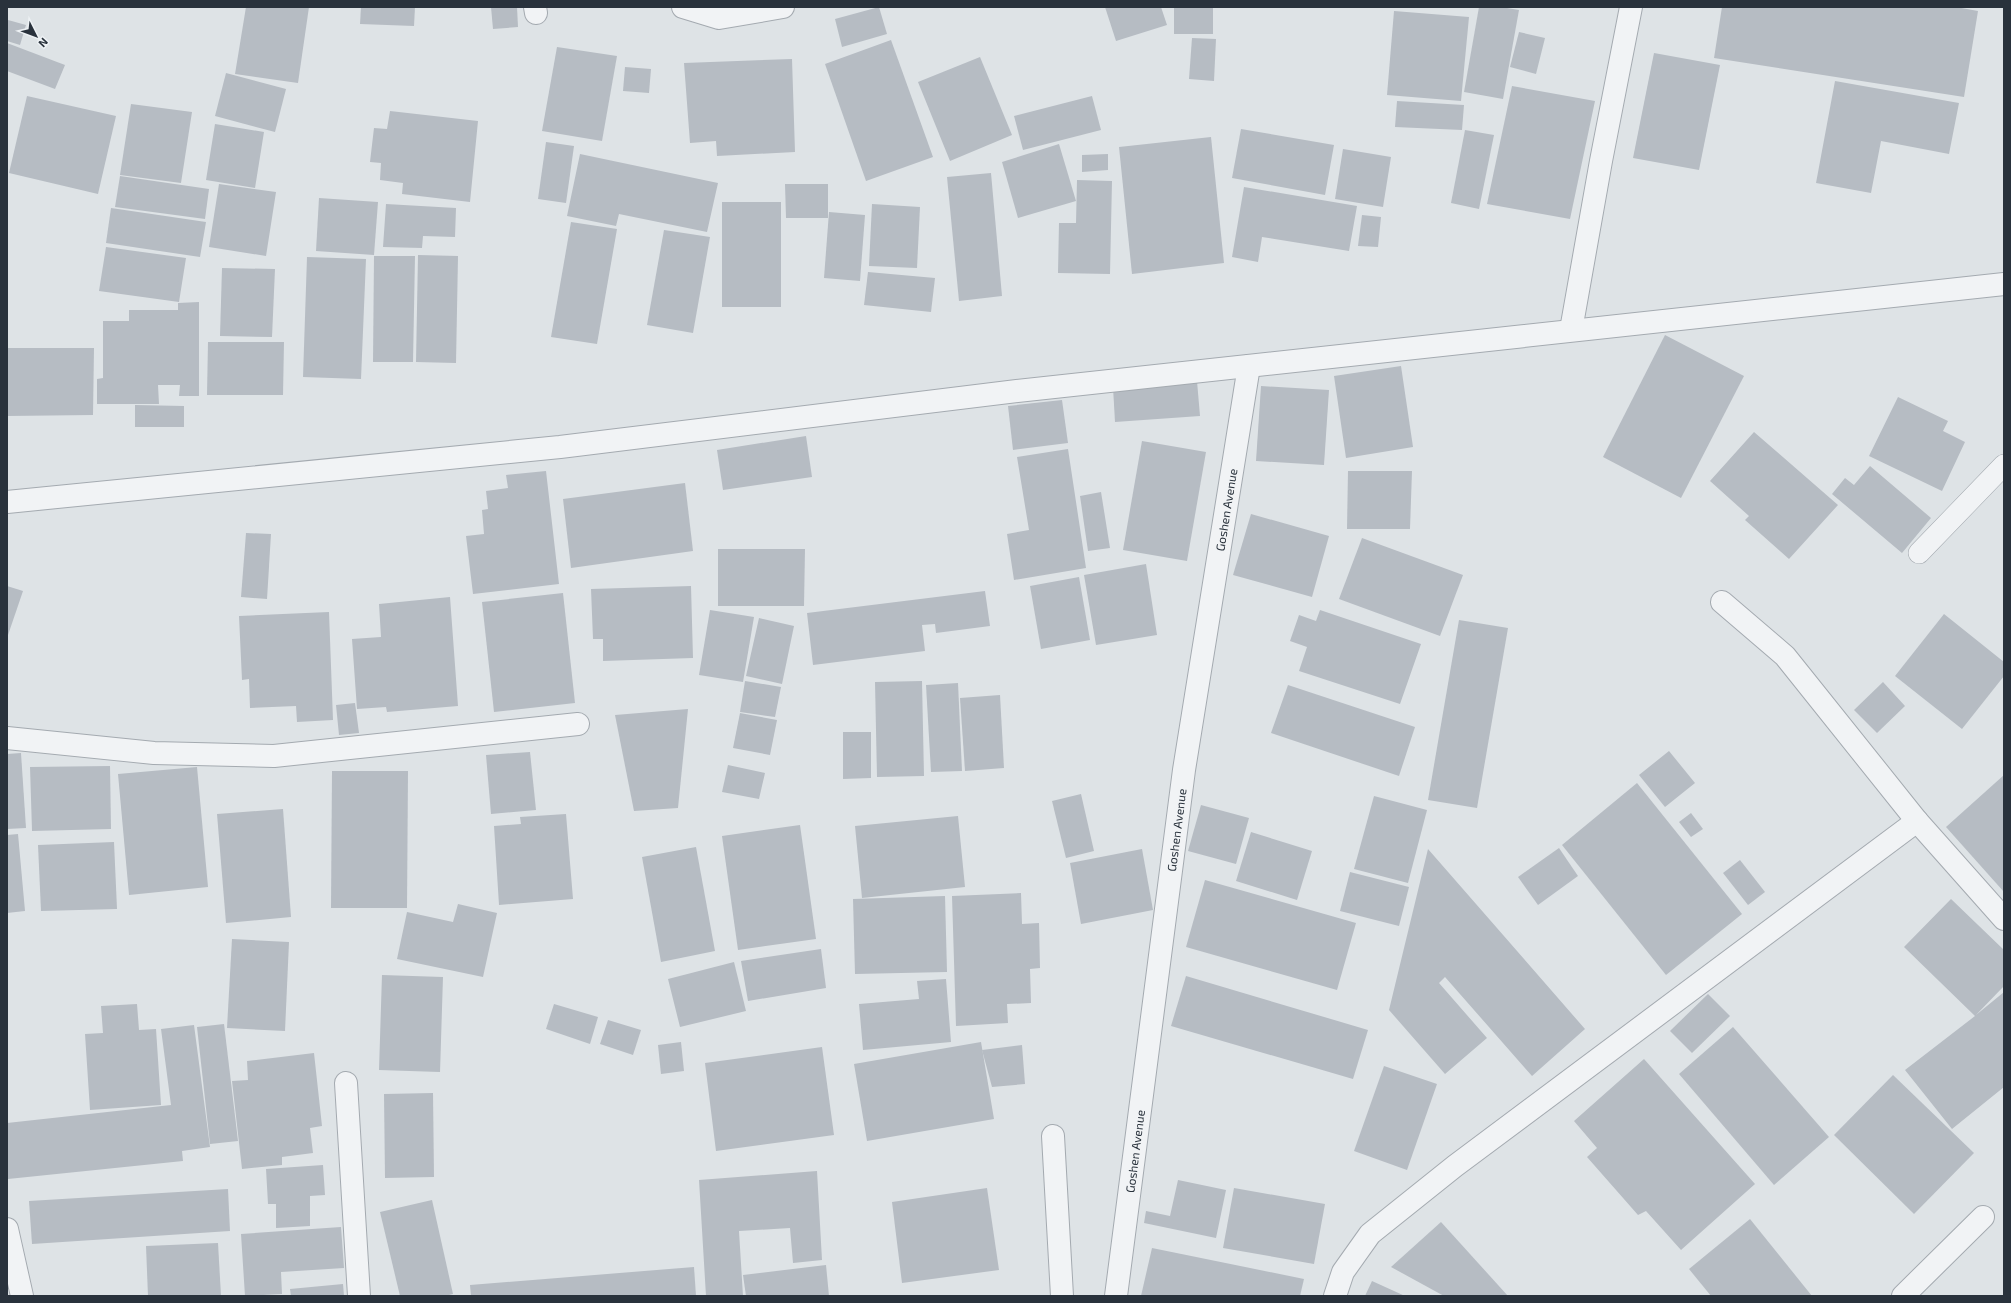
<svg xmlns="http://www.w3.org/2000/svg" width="2011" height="1303" font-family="'Exo 2',sans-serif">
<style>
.building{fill:#b6bcc3}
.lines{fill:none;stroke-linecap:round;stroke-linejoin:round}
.lane-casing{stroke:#a4aab0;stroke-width:22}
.street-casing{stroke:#a4aab0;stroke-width:24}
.lane{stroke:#f1f3f5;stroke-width:21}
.street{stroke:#f1f3f5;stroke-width:22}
.labels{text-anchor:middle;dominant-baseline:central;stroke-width:3;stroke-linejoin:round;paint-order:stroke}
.street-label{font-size:12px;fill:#29323c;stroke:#edf1f4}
</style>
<rect width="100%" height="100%" fill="#dee3e6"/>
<!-- building -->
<g class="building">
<path d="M 246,7 L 309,7 L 298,83 L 235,74 Z"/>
<path d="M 361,7 L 415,7 L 414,26 L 360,24 Z"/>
<path d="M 491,7 L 517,7 L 518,27 L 493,29 Z"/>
<path d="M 879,7 L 887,34 L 842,47 L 835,19 Z"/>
<path d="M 1105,7 L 1161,7 L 1167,25 L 1116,41 Z"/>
<rect x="1174" y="7" width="39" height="27"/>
<path d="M 1479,7 L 1501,7 L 1519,10 L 1503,99 L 1464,92 Z"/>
<path d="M 1722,7 L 1956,7 L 1978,11 L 1964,97 L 1714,58 Z"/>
<path d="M 1394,11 L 1469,17 L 1461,101 L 1387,95 Z"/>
<path d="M 8,20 L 26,25 L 20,45 L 7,41 Z"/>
<path d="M 1519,32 L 1545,38 L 1536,74 L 1510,67 Z"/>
<path d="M 1192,38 L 1216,39 L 1214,81 L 1189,79 Z"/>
<path d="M 891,40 L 933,157 L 866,181 L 825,64 Z"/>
<path d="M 7,43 L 65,65 L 55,89 L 7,71 Z"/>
<path d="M 557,47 L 617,56 L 602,141 L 542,131 Z"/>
<path d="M 1654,53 L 1720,65 L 1699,170 L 1633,158 Z"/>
<path d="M 980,57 L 1012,135 L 950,161 L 918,82 Z"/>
<path d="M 792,59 L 795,152 L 717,156 L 716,141 L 690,143 L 684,63 Z"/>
<path d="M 625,67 L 651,69 L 649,93 L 623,91 Z"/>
<path d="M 226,73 L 286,89 L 275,132 L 215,116 Z"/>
<path d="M 1835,81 L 1959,103 L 1949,154 L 1881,141 L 1871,193 L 1816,183 Z"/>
<path d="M 1512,86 L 1595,101 L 1570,219 L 1487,204 Z"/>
<path d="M 27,96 L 116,116 L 98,194 L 9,173 Z"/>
<path d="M 1092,96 L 1101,130 L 1023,150 L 1014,116 Z"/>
<path d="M 1397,101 L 1464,105 L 1462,130 L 1395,127 Z"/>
<path d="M 131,104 L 192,112 L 181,183 L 120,175 Z"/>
<path d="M 390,111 L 478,121 L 470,202 L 402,194 L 403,183 L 380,180 L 381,163 L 370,162 L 374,128 L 387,129 Z"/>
<path d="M 215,124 L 264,132 L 255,188 L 206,180 Z"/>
<path d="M 1241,129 L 1334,145 L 1325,195 L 1232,178 Z"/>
<path d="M 1465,130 L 1494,135 L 1479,209 L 1451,203 Z"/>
<path d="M 1211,137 L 1224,263 L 1132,274 L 1119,147 Z"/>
<path d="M 546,142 L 574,146 L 566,203 L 538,199 Z"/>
<path d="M 1059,144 L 1076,201 L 1018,218 L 1002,162 Z"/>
<path d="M 1343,149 L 1391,157 L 1383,207 L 1335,199 Z"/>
<path d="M 580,154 L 718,183 L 707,232 L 619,214 L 616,226 L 567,216 Z"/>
<path d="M 1108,154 L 1108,170 L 1082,172 L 1082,155 Z"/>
<path d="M 991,173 L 1002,296 L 959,301 L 947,177 Z"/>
<path d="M 120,176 L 209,189 L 205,219 L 115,207 Z"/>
<path d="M 1077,180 L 1112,181 L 1110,274 L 1058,273 L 1059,223 L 1076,223 Z"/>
<path d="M 219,184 L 276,192 L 266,256 L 209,247 Z"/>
<path d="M 785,184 L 828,184 L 828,218 L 786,218 Z"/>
<path d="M 1244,187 L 1357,206 L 1349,251 L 1262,237 L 1258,262 L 1232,257 Z"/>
<path d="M 319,198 L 378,202 L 374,255 L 316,251 Z"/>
<rect x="722" y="202" width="59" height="105"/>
<path d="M 386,204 L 456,208 L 455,237 L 423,236 L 422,248 L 383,247 Z"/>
<path d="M 872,204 L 920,207 L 917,268 L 869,266 Z"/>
<path d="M 111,208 L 206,222 L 200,257 L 106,243 Z"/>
<path d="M 829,212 L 865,215 L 860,281 L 824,278 Z"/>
<path d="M 1362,215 L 1381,217 L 1378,247 L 1358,246 Z"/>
<path d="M 571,222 L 617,229 L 597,344 L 551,337 Z"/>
<path d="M 664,230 L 710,237 L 693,333 L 647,325 Z"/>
<path d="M 106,247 L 186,258 L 179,302 L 99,291 Z"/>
<path d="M 418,255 L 458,256 L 456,363 L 416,362 Z"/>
<path d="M 374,256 L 415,256 L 413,362 L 373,362 Z"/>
<path d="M 307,257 L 366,259 L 361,379 L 303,377 Z"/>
<path d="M 222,268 L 275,269 L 272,337 L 220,336 Z"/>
<path d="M 868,272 L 935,278 L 931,312 L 864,305 Z"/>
<path d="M 199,302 L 199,396 L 179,396 L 180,385 L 158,385 L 159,404 L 97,404 L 97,379 L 103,378 L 103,321 L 129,321 L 129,310 L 178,310 L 178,303 Z"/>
<path d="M 1665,335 L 1744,376 L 1681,498 L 1603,457 Z"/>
<path d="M 208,342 L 284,342 L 283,395 L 207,395 Z"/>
<path d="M 7,348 L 94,348 L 93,415 L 7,416 Z"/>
<path d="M 1401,366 L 1413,447 L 1346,458 L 1334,376 Z"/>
<path d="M 1197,381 L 1200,416 L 1115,422 L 1113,387 Z"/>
<path d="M 1261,386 L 1329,390 L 1324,465 L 1256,461 Z"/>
<path d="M 1898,397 L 1948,421 L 1943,431 L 1965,442 L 1942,491 L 1869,456 Z"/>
<path d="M 1062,400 L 1068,443 L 1013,450 L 1008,406 Z"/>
<path d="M 135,405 L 184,406 L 184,427 L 135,427 Z"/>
<path d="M 1754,432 L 1838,505 L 1789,559 L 1745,520 L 1749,516 L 1710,481 Z"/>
<path d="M 806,436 L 812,477 L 723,490 L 717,450 Z"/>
<path d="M 1142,441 L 1206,452 L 1187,561 L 1123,550 Z"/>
<path d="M 1068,449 L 1086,568 L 1014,580 L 1007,534 L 1029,530 L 1017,457 Z"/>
<path d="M 1870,466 L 1931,518 L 1902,553 L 1832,494 L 1845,478 L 1854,485 Z"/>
<path d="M 546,471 L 559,584 L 473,594 L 466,536 L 484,534 L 482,510 L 488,509 L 486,491 L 508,488 L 506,475 Z"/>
<path d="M 1348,471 L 1412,471 L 1410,529 L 1347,529 Z"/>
<path d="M 685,483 L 693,551 L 571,568 L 563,499 Z"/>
<path d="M 1101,492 L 1110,548 L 1088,551 L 1080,496 Z"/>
<path d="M 1251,514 L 1329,536 L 1312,597 L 1233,575 Z"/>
<path d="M 246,533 L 271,534 L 267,599 L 241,597 Z"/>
<path d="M 1362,538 L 1463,575 L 1440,636 L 1339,599 Z"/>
<path d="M 718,549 L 805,549 L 804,606 L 718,606 Z"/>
<path d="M 1146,564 L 1157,635 L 1096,645 L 1084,575 Z"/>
<path d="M 1079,577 L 1090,640 L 1041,649 L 1030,586 Z"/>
<path d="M 7,586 L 23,591 L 7,638 Z"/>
<path d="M 691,586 L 693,658 L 603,661 L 603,639 L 593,639 L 591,589 Z"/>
<path d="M 985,591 L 990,626 L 936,633 L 935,624 L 922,625 L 925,651 L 813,665 L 807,613 Z"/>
<path d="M 563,593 L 575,703 L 494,712 L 482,602 Z"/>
<path d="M 450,597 L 458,706 L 387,712 L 386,707 L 357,709 L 352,639 L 381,637 L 379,604 Z"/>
<path d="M 710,610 L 754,617 L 743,682 L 699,675 Z"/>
<path d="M 1320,610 L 1421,644 L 1400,704 L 1299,671 L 1307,647 L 1290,641 L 1299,615 L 1316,621 Z"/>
<path d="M 329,612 L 333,720 L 297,722 L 296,706 L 250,708 L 249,679 L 242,680 L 239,616 Z"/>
<path d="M 1944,614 L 2004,662 L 2004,676 L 1962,729 L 1895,676 Z"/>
<path d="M 759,618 L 794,626 L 782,684 L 746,676 Z"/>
<path d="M 1459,620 L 1508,628 L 1477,808 L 1428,800 Z"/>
<path d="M 745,681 L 781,687 L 775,717 L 740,712 Z"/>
<path d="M 922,681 L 924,776 L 877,777 L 875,682 Z"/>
<path d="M 1883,682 L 1905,706 L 1877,733 L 1854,710 Z"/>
<path d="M 958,683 L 962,771 L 931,772 L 926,685 Z"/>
<path d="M 1288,685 L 1415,727 L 1399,776 L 1271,733 Z"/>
<path d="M 1000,695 L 1004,768 L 965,771 L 960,698 Z"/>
<path d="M 355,703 L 359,733 L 339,735 L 336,705 Z"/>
<path d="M 688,709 L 678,808 L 634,811 L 615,715 Z"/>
<path d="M 740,713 L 777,720 L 770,755 L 733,748 Z"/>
<path d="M 843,732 L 871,732 L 871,778 L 843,779 Z"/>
<path d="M 1669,751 L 1695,783 L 1665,807 L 1639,775 Z"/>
<path d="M 530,752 L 536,810 L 491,814 L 486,755 Z"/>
<path d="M 21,753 L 26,828 L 7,829 L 7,754 Z"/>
<path d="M 728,765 L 765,773 L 759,799 L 722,792 Z"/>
<path d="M 110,766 L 111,829 L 32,831 L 30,767 Z"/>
<path d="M 197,767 L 208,887 L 129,895 L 118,774 Z"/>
<path d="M 332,771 L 408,771 L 407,908 L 331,908 Z"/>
<path d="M 2004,775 L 2004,892 L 1946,827 Z"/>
<path d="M 1637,783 L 1742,914 L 1666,975 L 1562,845 Z"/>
<path d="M 1081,794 L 1094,851 L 1066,858 L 1052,801 Z"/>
<path d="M 1374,796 L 1427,810 L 1408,883 L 1354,869 Z"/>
<path d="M 1201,805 L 1249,818 L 1236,864 L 1188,851 Z"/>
<path d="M 283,809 L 291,917 L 226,923 L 217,814 Z"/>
<path d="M 1691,813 L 1703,829 L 1691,837 L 1679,822 Z"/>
<path d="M 566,814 L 573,899 L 499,905 L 494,826 L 521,824 L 520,817 Z"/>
<path d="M 958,816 L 965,887 L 862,898 L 855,826 Z"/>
<path d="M 800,825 L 816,939 L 738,950 L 722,836 Z"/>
<path d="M 1251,832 L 1312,851 L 1297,900 L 1236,881 Z"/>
<path d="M 18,834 L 25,911 L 7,913 L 7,835 Z"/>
<path d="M 114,842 L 117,909 L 41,911 L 38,845 Z"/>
<path d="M 696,847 L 715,951 L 661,962 L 642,857 Z"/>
<path d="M 1559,848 L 1578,876 L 1538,905 L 1518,877 Z"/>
<path d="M 1142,849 L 1153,910 L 1081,924 L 1070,863 Z"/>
<path d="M 1428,849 L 1585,1029 L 1532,1076 L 1445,977 L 1439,983 L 1487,1038 L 1445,1074 L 1389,1010 Z"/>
<path d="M 1740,860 L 1765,892 L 1748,905 L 1723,873 Z"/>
<path d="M 1350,872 L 1409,887 L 1399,926 L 1340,911 Z"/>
<path d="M 1205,880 L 1356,923 L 1337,990 L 1186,947 Z"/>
<path d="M 1021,893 L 1022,924 L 1039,923 L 1040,968 L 1030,969 L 1031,1003 L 1007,1004 L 1008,1023 L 956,1026 L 952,896 Z"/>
<path d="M 945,896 L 947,972 L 855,974 L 853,899 Z"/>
<path d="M 1951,899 L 2004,950 L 2004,986 L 1976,1015 L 2004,992 L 2004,1087 L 1952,1129 L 1905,1070 L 1975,1016 L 1904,947 Z"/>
<path d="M 458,904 L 497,913 L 483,977 L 397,959 L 407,912 L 453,922 Z"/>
<path d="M 232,939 L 289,942 L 285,1031 L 227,1028 Z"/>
<path d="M 821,949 L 826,988 L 748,1001 L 741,961 Z"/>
<path d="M 734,962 L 746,1011 L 680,1027 L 668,979 Z"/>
<path d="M 382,975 L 443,977 L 440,1072 L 379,1070 Z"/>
<path d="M 1186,976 L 1368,1030 L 1353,1079 L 1171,1026 Z"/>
<path d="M 946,979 L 951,1042 L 863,1050 L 859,1004 L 919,999 L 917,981 Z"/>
<path d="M 1708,994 L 1730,1016 L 1692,1053 L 1670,1031 Z"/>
<path d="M 137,1004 L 139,1030 L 156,1029 L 161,1105 L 90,1110 L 85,1034 L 103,1033 L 101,1006 Z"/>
<path d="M 554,1004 L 598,1017 L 590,1044 L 546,1029 Z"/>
<path d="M 608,1020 L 641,1030 L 633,1055 L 600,1044 Z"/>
<path d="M 224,1024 L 238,1141 L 210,1144 L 197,1027 Z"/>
<path d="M 194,1025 L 210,1147 L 182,1151 L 183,1161 L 8,1179 L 7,1123 L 171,1105 L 161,1029 Z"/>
<path d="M 1733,1027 L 1829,1137 L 1774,1185 L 1679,1074 Z"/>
<path d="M 681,1042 L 684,1071 L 661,1074 L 658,1045 Z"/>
<path d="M 981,1042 L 994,1119 L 867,1141 L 854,1064 Z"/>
<path d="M 1022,1045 L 1025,1084 L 992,1087 L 982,1050 Z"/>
<path d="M 822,1047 L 834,1135 L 716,1151 L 705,1063 Z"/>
<path d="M 314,1053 L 322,1126 L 310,1128 L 313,1153 L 282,1157 L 282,1165 L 242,1169 L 232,1081 L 248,1080 L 247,1061 Z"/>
<path d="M 1644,1059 L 1755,1184 L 1681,1250 L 1646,1211 L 1638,1215 L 1587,1157 L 1597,1148 L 1574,1121 Z"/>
<path d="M 1384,1066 L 1437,1084 L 1407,1170 L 1354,1151 Z"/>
<path d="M 1893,1075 L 1974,1153 L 1914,1214 L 1834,1135 Z"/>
<path d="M 433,1093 L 434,1177 L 385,1178 L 384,1094 Z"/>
<path d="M 323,1165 L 325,1195 L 310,1196 L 310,1226 L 276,1228 L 276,1204 L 268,1204 L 266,1169 Z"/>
<path d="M 817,1171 L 822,1260 L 793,1263 L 790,1228 L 739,1231 L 743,1296 L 706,1296 L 699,1180 Z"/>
<path d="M 1178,1180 L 1226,1190 L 1216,1238 L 1144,1223 L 1146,1211 L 1170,1216 Z"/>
<path d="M 987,1188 L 999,1270 L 902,1283 L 892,1202 Z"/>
<path d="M 1234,1188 L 1325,1204 L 1314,1264 L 1223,1248 Z"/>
<path d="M 228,1189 L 230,1231 L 32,1244 L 29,1201 Z"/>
<path d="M 432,1200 L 453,1294 L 445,1296 L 400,1296 L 380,1212 Z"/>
<path d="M 1750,1219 L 1812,1296 L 1711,1296 L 1689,1269 Z"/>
<path d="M 1441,1222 L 1508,1296 L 1444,1296 L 1391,1267 Z"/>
<path d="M 341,1227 L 344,1268 L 281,1272 L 282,1294 L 245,1296 L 241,1234 Z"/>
<path d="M 218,1243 L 221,1296 L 148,1296 L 146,1246 Z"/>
<path d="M 1152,1248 L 1304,1279 L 1300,1296 L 1141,1296 Z"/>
<path d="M 826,1265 L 829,1296 L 746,1296 L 743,1275 Z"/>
<path d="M 694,1267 L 696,1296 L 471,1296 L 470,1285 Z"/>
<path d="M 1372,1281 L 1405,1296 L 1365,1296 Z"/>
<path d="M 343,1284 L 344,1296 L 291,1296 L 290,1289 Z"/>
</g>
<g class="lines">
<!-- lane casing -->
<g class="lane-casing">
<path id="lane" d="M 1919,553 L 2004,465"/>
</g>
<!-- street casing -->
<g class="street-casing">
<g id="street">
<path d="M 535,7 L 536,13"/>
<path d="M 683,7 L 719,18 L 783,7"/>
<path d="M 1571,330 L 1601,161 L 1631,7"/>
<path d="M 7,502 L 560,447 L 1017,391 L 2004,284"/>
<path d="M 1722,602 L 1785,656 L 1917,821 L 2004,919"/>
<path d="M 7,738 L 154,753 L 274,756 L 578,724"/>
<path d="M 346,1083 L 359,1296"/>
<path d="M 1053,1136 L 1062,1296"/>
<path d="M 7,1229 L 22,1296"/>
<path id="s1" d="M 1116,1296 L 1184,770 L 1249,366"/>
<path d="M 1335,1296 L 1343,1272 L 1370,1234 L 1455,1166 L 1917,821"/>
<path d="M 1903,1296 L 1983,1217"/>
</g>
</g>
<!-- lane -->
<use href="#lane" class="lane"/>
<!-- street -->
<use href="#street" class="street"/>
</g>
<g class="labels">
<!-- street labels -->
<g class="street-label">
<text stroke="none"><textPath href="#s1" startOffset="794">Goshen Avenue</textPath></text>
<text stroke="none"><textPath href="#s1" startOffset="470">Goshen Avenue</textPath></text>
<text stroke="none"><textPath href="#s1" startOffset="146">Goshen Avenue</textPath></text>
</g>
</g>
<!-- border -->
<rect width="2011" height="1303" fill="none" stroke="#29323c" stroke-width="16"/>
<!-- north arrow -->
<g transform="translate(36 36) rotate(132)" stroke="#edf1f4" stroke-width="3" paint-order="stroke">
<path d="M0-3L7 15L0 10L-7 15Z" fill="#29323c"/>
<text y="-6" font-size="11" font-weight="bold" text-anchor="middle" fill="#29323c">N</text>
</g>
</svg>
